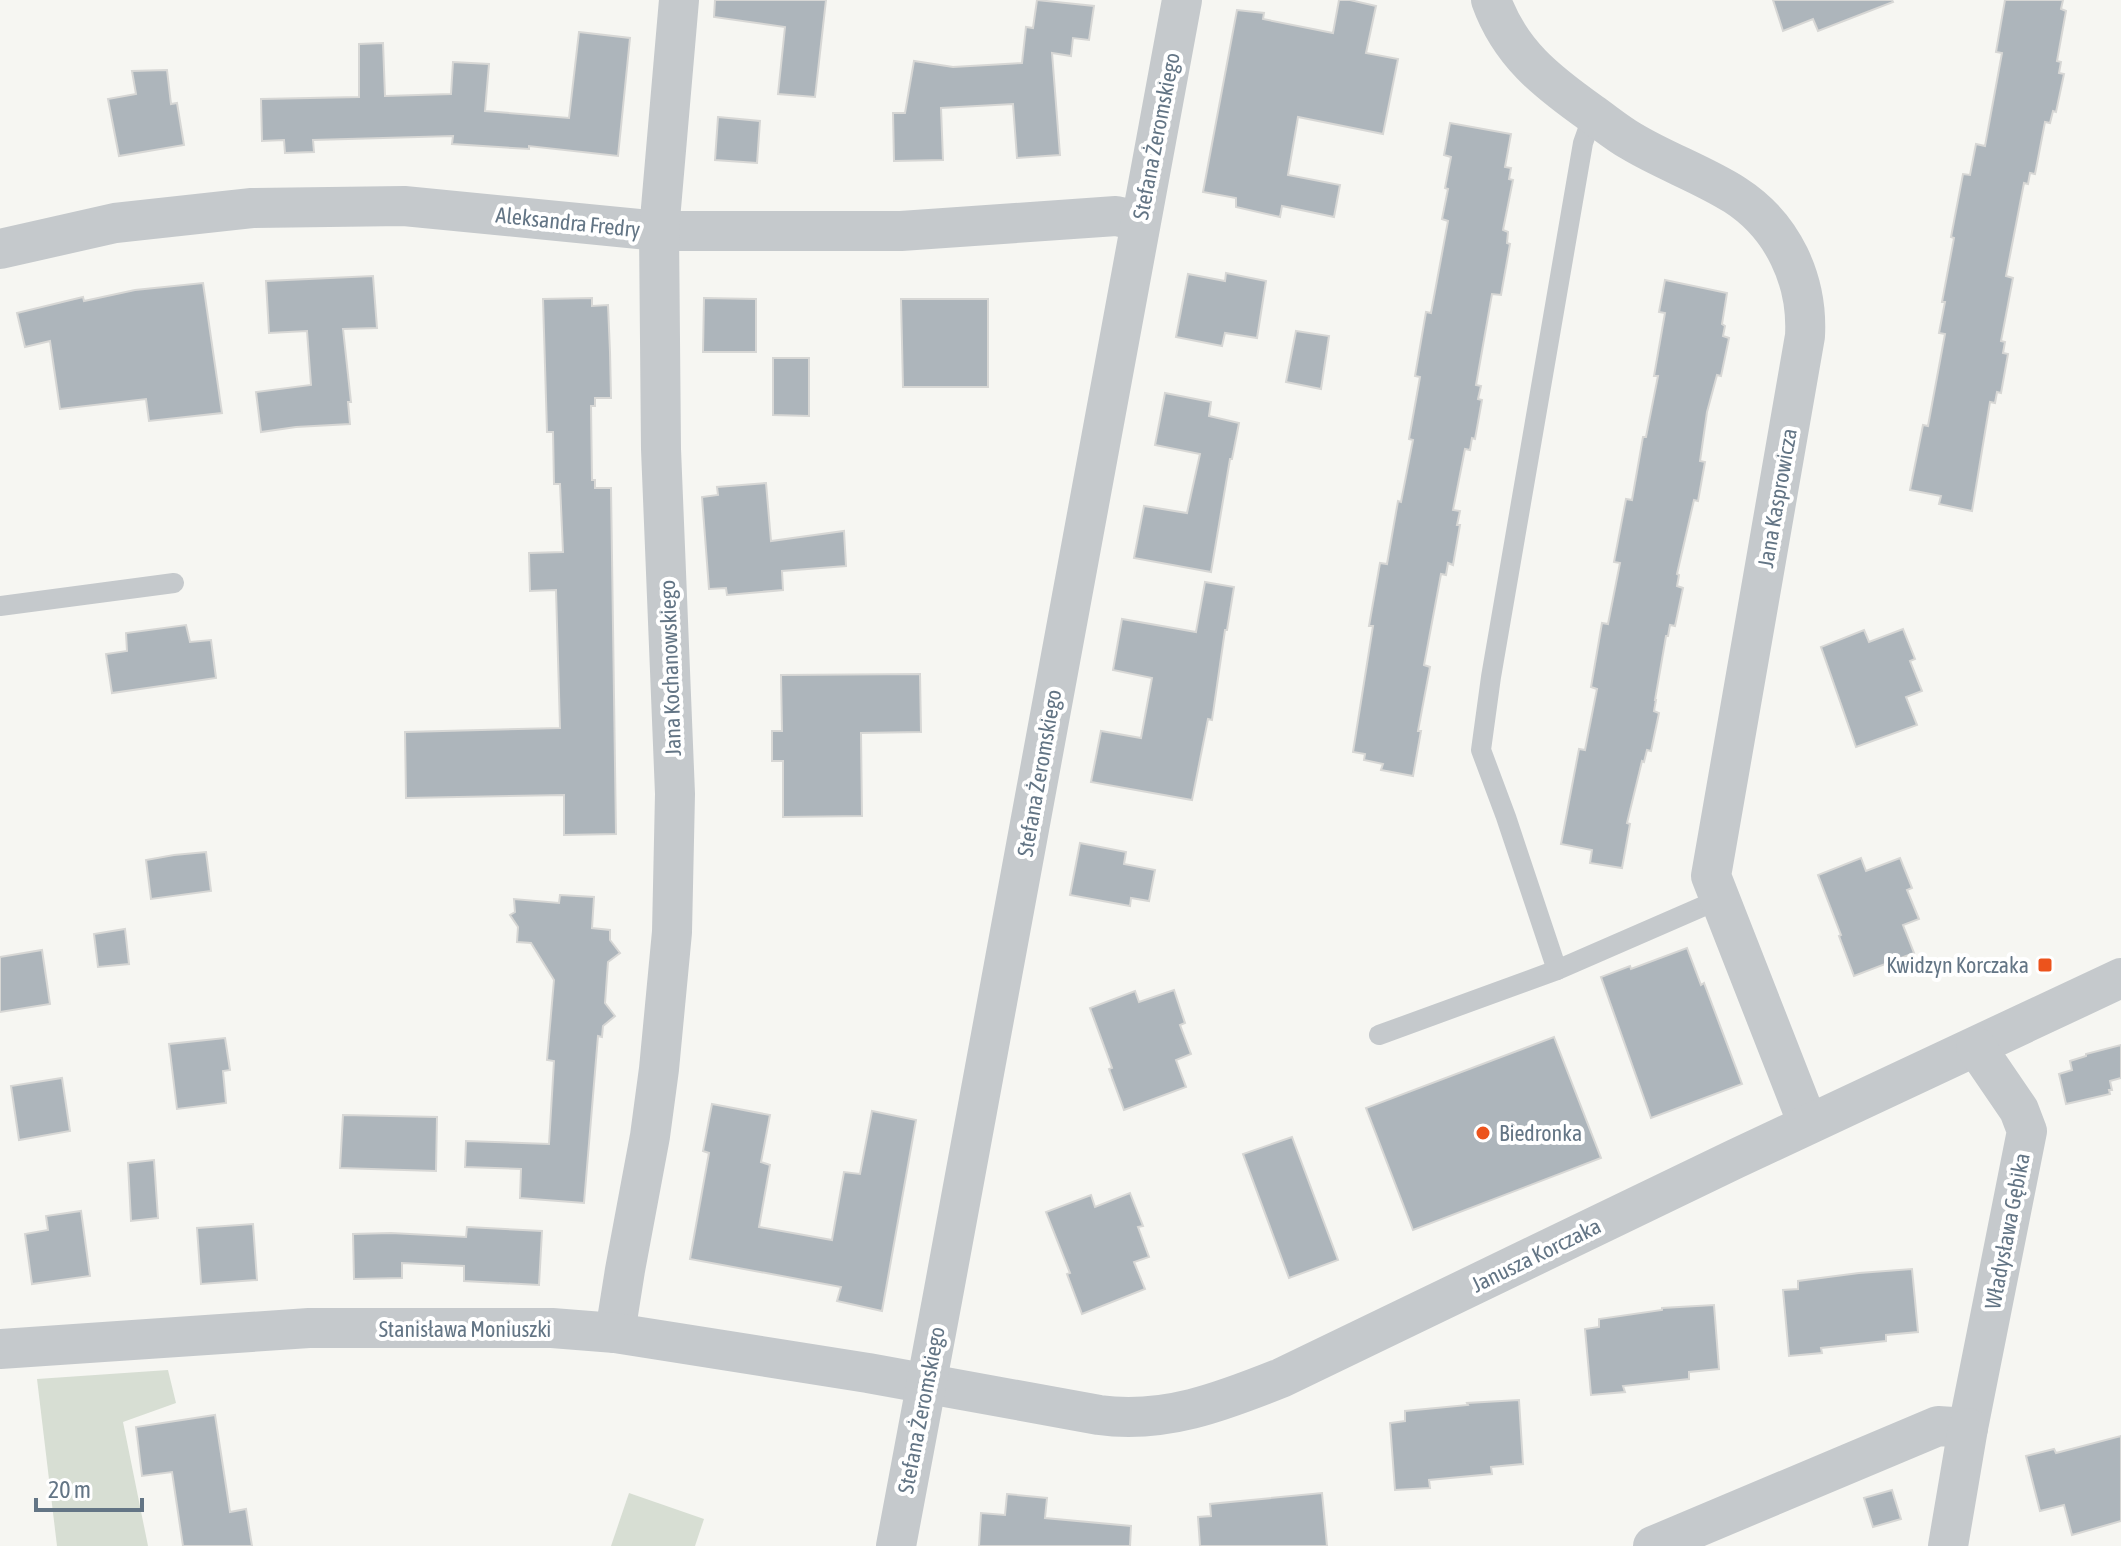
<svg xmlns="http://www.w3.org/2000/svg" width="2121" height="1546" font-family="'Asap Condensed',sans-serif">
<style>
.green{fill:#d7ded3}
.building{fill:#adb5bb;stroke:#d7d7d5;stroke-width:2}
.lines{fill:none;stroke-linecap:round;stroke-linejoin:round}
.lane{stroke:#c5c9cc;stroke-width:20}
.street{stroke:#c5c9cc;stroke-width:40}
.poi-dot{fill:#ec531c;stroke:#fff;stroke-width:3}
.labels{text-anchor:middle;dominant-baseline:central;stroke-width:8;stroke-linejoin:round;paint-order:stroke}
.street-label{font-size:22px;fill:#637585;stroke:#fff}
.poi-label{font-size:22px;fill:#637585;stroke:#fff;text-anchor:end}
</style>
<rect width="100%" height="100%" fill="#f6f6f2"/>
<!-- green -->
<g class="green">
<path d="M 168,1370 L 176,1403 L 123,1422 L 148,1546 L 57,1546 L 37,1379 Z"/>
<path d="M 629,1493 L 704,1519 L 695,1546 L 611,1546 Z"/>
</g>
<!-- building -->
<g class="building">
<path d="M 715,0 L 826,0 L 815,97 L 778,94 L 785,27 L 714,17 Z"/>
<path d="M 1037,0 L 1094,6 L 1089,40 L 1073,38 L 1071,56 L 1052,53 L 1060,155 L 1017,158 L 1013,104 L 941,108 L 943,160 L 894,161 L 893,113 L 905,113 L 914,61 L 953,67 L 1022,63 L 1026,27 L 1033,28 Z"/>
<path d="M 1339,0 L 1350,0 L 1376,6 L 1366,53 L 1398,59 L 1383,134 L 1298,117 L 1288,175 L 1340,185 L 1334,217 L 1282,206 L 1280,217 L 1236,207 L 1236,198 L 1203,192 L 1237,10 L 1264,13 L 1263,19 L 1333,33 Z"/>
<path d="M 1773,0 L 1892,0 L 1893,2 L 1818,31 L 1813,19 L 1783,31 Z"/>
<path d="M 2005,0 L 2063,0 L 2061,9 L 2066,11 L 2057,61 L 2061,62 L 2059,73 L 2064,74 L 2056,112 L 2053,111 L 2050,123 L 2045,122 L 2035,174 L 2030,173 L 2028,184 L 2024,183 L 2006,276 L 2013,278 L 2001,341 L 2005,342 L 2003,353 L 2008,354 L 2001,393 L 1997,392 L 1995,403 L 1990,402 L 1972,511 L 1939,504 L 1941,496 L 1910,490 L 1923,425 L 1928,426 L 1945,334 L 1939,333 L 1945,302 L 1942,302 L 1954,238 L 1951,237 L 1963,174 L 1970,175 L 1976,144 L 1985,146 L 2002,53 L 1996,52 Z"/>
<path d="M 579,32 L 630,38 L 618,156 L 529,146 L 529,149 L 452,144 L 453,136 L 313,140 L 314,152 L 285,153 L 284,140 L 262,141 L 261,99 L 359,97 L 359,44 L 383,43 L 385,96 L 451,94 L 453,62 L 489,64 L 485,111 L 569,118 Z"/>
<path d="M 167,70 L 171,104 L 177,103 L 184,145 L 119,156 L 108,99 L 136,94 L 132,71 Z"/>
<path d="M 718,117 L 760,121 L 757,163 L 715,160 Z"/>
<path d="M 1450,123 L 1511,134 L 1505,167 L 1511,168 L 1509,179 L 1513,180 L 1503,230 L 1508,232 L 1507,243 L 1510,244 L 1501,295 L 1492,294 L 1476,385 L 1481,386 L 1478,399 L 1482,400 L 1475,439 L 1472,438 L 1470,450 L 1465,449 L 1453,510 L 1460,511 L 1457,525 L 1460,525 L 1453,565 L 1448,563 L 1446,575 L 1441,574 L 1424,665 L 1430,667 L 1418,731 L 1421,731 L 1413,776 L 1381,770 L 1383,764 L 1364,760 L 1365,754 L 1353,752 L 1373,626 L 1369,626 L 1380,563 L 1387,564 L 1398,501 L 1401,502 L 1413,440 L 1409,439 L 1420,377 L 1415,376 L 1426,312 L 1431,313 L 1448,221 L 1442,219 L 1448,189 L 1445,188 L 1451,157 L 1444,155 Z"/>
<path d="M 1226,273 L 1266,281 L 1257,338 L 1225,333 L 1222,346 L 1176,337 L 1188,274 L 1225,281 Z"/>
<path d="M 373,276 L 377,328 L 343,329 L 351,402 L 348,402 L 350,424 L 296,427 L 261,432 L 256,392 L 311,385 L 307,331 L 269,333 L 266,281 Z"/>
<path d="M 1665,280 L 1727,293 L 1722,324 L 1725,326 L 1723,336 L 1729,338 L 1721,376 L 1717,375 L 1707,412 L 1700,461 L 1705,462 L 1698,501 L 1694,500 L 1677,574 L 1679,575 L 1677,586 L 1683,588 L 1675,626 L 1670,625 L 1668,636 L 1666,636 L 1655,700 L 1656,700 L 1654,711 L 1659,713 L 1651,751 L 1647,750 L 1644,762 L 1642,761 L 1627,823 L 1630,824 L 1622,868 L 1590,863 L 1592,850 L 1561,844 L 1579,749 L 1585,750 L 1597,689 L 1591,687 L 1602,623 L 1608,624 L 1620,563 L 1614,562 L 1626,499 L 1632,500 L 1643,437 L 1646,437 L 1658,376 L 1654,376 L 1665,313 L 1659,312 Z"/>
<path d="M 203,283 L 222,413 L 149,421 L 146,399 L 60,409 L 50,341 L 25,347 L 17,313 L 83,297 L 84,301 L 135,290 Z"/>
<path d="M 592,298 L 592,306 L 608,305 L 610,352 L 611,398 L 595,398 L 595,406 L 591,406 L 592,480 L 595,480 L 595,488 L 611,488 L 616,834 L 564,835 L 564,795 L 406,798 L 405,732 L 560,728 L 556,590 L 530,591 L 529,553 L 563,552 L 560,484 L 554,484 L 553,432 L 547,432 L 543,299 Z"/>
<path d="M 704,298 L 756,299 L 756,352 L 703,352 Z"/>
<path d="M 901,299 L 988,299 L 988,387 L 903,387 Z"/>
<path d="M 1296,331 L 1329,336 L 1321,389 L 1286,382 Z"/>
<path d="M 773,358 L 809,358 L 809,416 L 773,415 Z"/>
<path d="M 1165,393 L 1211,402 L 1209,416 L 1239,423 L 1232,459 L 1230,459 L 1211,572 L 1134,558 L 1144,506 L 1187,513 L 1200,454 L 1155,445 Z"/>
<path d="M 766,483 L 771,541 L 844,531 L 846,566 L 782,571 L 783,590 L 727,595 L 726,588 L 709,589 L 702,497 L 718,495 L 717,487 Z"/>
<path d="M 1205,582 L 1234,587 L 1227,630 L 1225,630 L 1212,720 L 1208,719 L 1192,800 L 1091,782 L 1101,731 L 1141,738 L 1152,678 L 1113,670 L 1122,619 L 1196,632 Z"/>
<path d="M 186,625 L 190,642 L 211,640 L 216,678 L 112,693 L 106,654 L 127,651 L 126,633 Z"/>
<path d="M 1903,629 L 1915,659 L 1910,661 L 1922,691 L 1906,697 L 1917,725 L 1856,747 L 1821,647 L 1864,630 L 1869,642 Z"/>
<path d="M 920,674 L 921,732 L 861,733 L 862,816 L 783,817 L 783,761 L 772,761 L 772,731 L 782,731 L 781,675 Z"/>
<path d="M 1080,843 L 1126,852 L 1124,864 L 1155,870 L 1149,901 L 1131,898 L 1130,906 L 1070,895 Z"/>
<path d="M 206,852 L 211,891 L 151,899 L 146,860 L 174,855 Z"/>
<path d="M 1861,858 L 1866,871 L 1900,858 L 1912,888 L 1907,890 L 1919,919 L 1903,925 L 1914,953 L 1854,976 L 1839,936 L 1841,935 L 1818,875 Z"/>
<path d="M 560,895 L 594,897 L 592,928 L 610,930 L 610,940 L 620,953 L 608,962 L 605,1003 L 615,1016 L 603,1026 L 602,1037 L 598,1036 L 584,1203 L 520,1198 L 521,1169 L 465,1167 L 466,1141 L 549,1144 L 554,1061 L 547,1060 L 554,980 L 531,943 L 517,942 L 518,927 L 510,915 L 515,912 L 514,899 L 559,903 Z"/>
<path d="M 125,929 L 129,964 L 98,967 L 94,934 Z"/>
<path d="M 1687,948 L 1701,985 L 1704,983 L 1742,1084 L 1651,1118 L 1601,977 L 1630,966 L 1631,969 Z"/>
<path d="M 42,950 L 50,1004 L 0,1012 L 0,957 Z"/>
<path d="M 1174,990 L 1185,1023 L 1180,1025 L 1191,1054 L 1176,1060 L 1186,1087 L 1124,1110 L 1109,1069 L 1112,1068 L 1090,1008 L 1135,991 L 1139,1002 Z"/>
<path d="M 1554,1037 L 1601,1158 L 1413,1230 L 1366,1108 Z"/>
<path d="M 225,1038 L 230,1070 L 223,1071 L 226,1103 L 177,1109 L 169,1044 Z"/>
<path d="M 2121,1045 L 2121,1078 L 2110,1081 L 2112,1090 L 2109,1090 L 2110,1094 L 2066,1104 L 2059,1074 L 2072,1070 L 2070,1061 L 2086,1056 L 2086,1054 Z"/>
<path d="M 62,1078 L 70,1131 L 19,1140 L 11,1086 Z"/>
<path d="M 712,1104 L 770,1115 L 761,1162 L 770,1165 L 759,1227 L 832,1240 L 844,1172 L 860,1174 L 872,1111 L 916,1120 L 882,1311 L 837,1301 L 841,1287 L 690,1259 L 709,1153 L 703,1151 Z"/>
<path d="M 343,1115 L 437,1117 L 436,1171 L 340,1168 Z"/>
<path d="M 1292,1137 L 1338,1260 L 1289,1278 L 1243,1154 Z"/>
<path d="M 154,1160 L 158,1218 L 131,1221 L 128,1163 Z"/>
<path d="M 1130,1193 L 1143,1226 L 1138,1227 L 1149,1257 L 1134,1262 L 1145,1289 L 1082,1314 L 1067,1274 L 1070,1273 L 1046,1212 L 1091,1195 L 1095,1207 Z"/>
<path d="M 81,1211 L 90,1276 L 32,1284 L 25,1234 L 48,1230 L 46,1216 Z"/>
<path d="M 253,1224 L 257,1280 L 201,1284 L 197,1228 Z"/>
<path d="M 467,1227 L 542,1231 L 539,1285 L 464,1281 L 464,1266 L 402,1263 L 402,1278 L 354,1279 L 353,1234 L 391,1233 L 466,1237 Z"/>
<path d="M 1912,1269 L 1918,1332 L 1886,1335 L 1886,1341 L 1821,1348 L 1822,1353 L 1789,1356 L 1783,1290 L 1798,1289 L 1798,1281 L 1859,1273 Z"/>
<path d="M 1714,1305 L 1719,1369 L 1689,1372 L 1689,1379 L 1623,1386 L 1625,1392 L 1591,1395 L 1585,1329 L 1599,1327 L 1599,1319 L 1662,1310 L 1662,1308 Z"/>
<path d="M 1519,1400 L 1523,1464 L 1491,1467 L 1492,1474 L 1429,1480 L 1430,1488 L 1395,1490 L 1390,1423 L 1405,1421 L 1405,1411 L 1468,1405 L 1467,1403 Z"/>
<path d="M 215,1415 L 230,1512 L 246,1509 L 252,1546 L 183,1546 L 172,1472 L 142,1476 L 136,1427 Z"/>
<path d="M 2121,1436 L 2121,1521 L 2072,1535 L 2064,1505 L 2040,1511 L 2026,1456 L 2054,1449 L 2056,1453 Z"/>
<path d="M 1892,1490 L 1901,1519 L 1873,1527 L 1864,1498 Z"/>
<path d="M 1322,1493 L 1327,1546 L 1200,1546 L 1198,1517 L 1211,1516 L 1210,1504 Z"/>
<path d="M 1007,1494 L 1047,1498 L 1045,1518 L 1131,1526 L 1130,1546 L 979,1546 L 981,1513 L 1005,1515 Z"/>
</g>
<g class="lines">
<!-- lane -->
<g class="lane">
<path d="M 0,606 L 174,583"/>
<path d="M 1557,970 L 1506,817 L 1481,750 L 1491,677 L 1583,143 L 1589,126 L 1596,117"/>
<path d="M 1379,1035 L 1557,970 L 1720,899"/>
</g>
<!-- street -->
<g class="street">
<path d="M 1491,0 C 1510,53 1546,81 1591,113 C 1604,122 1617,133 1631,141 C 1664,161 1702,174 1735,195 C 1783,226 1808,280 1805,336 L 1711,876 L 1808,1124"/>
<path d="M 0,249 L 115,223 L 252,208 L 404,206 L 659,231 L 901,231 L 1116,216 L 1139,221"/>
<path d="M 615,1333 L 625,1270 L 650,1136 L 659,1069 L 672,932 L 675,794 L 661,449 L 659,231 L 679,0"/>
<path d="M 0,1349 L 309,1328 L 552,1328 L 615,1333 L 868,1373 L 1099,1415 C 1164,1424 1221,1402 1281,1378 L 1735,1159 L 2121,978"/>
<path d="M 896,1546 C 994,1031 1082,514 1182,0"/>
<path d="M 1653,1546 L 1938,1426 L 1968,1428 L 2027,1131 L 2019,1110 L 1976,1047"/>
<path d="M 1948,1546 L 1968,1428"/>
</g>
</g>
<!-- markers -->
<g class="poi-dot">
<rect x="2037" y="957" width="16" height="16" rx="4"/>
<circle cx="1483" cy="1133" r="8"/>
</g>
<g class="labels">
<!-- street labels -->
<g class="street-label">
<text transform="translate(1156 136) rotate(-79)">Stefana Żeromskiego</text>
<text transform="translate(568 222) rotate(6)">Aleksandra Fredry</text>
<text transform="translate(1777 498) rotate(-80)">Jana Kasprowicza</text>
<text transform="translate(670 668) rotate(-92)">Jana Kochanowskiego</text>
<text transform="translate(1039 773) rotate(-80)">Stefana Żeromskiego</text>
<text transform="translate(2007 1231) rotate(-79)">Władysława Gębika</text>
<text transform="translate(1536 1255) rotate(-26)">Janusza Korczaka</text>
<text x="465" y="1329">Stanisława Moniuszki</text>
<text transform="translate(921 1410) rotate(-79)">Stefana Żeromskiego</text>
</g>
<!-- poi labels -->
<g class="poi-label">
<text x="2029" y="965">Kwidzyn Korczaka</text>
<text x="1499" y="1133" text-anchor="start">Biedronka</text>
</g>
</g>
<!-- scale -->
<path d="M36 1498v12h106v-12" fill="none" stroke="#637585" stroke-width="4"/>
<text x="48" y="1498" font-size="24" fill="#637585" stroke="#ffffff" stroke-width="6" paint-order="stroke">20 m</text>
</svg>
